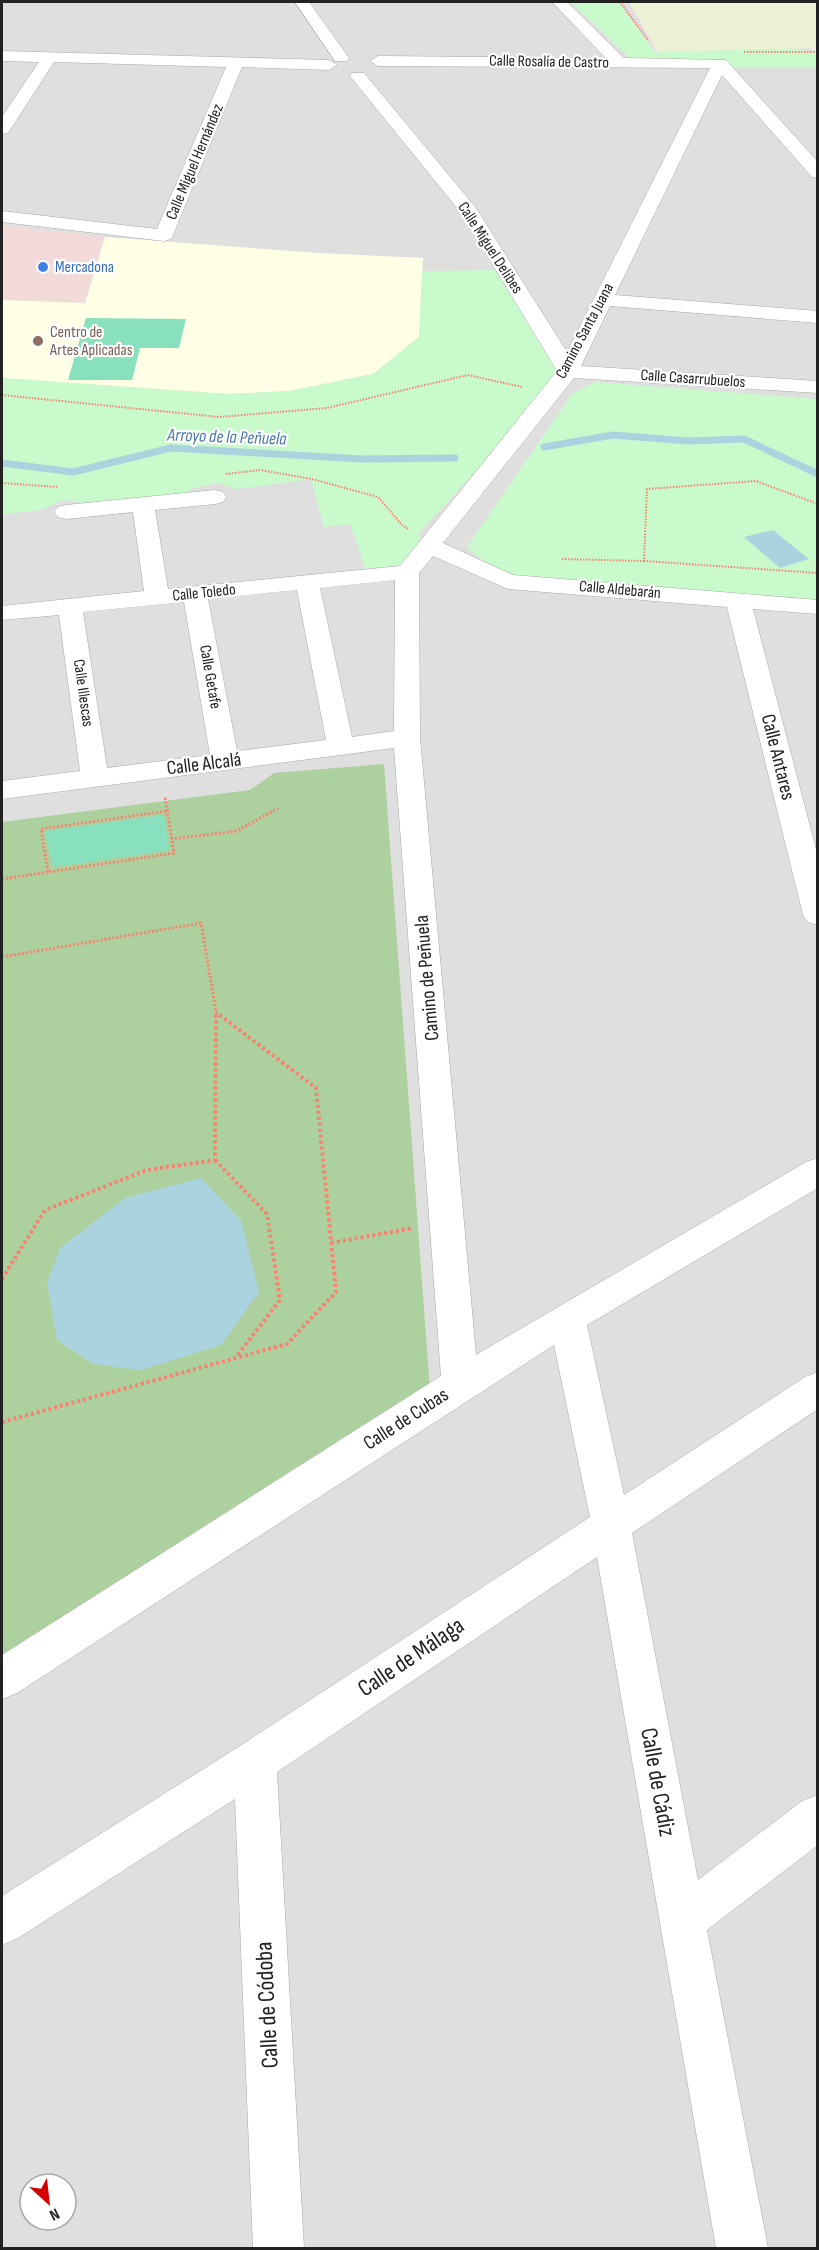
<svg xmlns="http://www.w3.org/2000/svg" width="819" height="2250" font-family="'Sofia Sans Condensed',sans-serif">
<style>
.residential{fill:#e0dfdf;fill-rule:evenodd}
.commercial{fill:#f2dad9}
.education{fill:#ffffe5}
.farmland{fill:#eef0d5}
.forest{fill:#add19e}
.park{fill:#c8facc}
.pitch{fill:#88e0be}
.water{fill:#aad3df}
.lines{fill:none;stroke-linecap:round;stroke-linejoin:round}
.stream{stroke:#aad3df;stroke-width:7}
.minor-casing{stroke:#a9a9a9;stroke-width:1}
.path-far2{stroke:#fa8072;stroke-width:2;stroke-dasharray:1.5 1.5;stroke-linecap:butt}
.path-far1{stroke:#fa8072;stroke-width:3;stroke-dasharray:2 2;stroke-linecap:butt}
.path{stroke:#fa8072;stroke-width:4;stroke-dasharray:3 3;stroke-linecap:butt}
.minor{fill:#fff;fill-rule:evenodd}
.shop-dot{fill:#3f7fe0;stroke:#fff;stroke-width:2}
.education-dot{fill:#8d6e63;stroke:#fff;stroke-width:2}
.labels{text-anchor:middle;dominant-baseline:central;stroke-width:4.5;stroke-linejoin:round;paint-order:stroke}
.far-street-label{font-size:16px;fill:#222;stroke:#fff}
.far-shop-label{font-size:16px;fill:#366cbe;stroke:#fff;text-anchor:start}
.far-education-label{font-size:16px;fill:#785e54;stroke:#fff;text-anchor:start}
.far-water-label{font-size:18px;font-style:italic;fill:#4a7aab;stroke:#fff}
.street-label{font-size:20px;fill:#222;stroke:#fff}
.near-street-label{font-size:24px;fill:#222;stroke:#fff}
</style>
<rect width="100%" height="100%" fill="#f2efe9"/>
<!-- residential -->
<path class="residential" d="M 2,2 L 721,2 L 818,52 L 817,2248 L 2,2248 ZM 30,2184 L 66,2184 L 66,2220 L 30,2220 Z"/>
<!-- commercial -->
<path class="commercial" d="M 2,225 L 105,237 L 85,303 L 2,300 Z"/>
<!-- education -->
<path class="education" d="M 105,237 L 319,253 L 423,258 L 419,337 L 373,374 L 290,391 L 228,394 L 2,378 L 2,300 L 85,303 Z"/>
<!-- farmland -->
<path class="farmland" d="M 629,2 L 817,2 L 817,48 L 657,52 Z"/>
<!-- forest -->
<path class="forest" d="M 384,764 L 431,1404 L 2,1658 L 2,822 L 250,790 L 274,773 Z"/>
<!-- park -->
<g class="park">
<path d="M 571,2 L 619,2 L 658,56 L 657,52 L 788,49 L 817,52 L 817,67 L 729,68 L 632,60 Z"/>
<path d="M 506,270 L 568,371 L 418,534 L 429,545 L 407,572 L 368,576 L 350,524 L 324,527 L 311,479 L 237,489 L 219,483 L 192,488 L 187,494 L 86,504 L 70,500 L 60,501 L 42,510 L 2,514 L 2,378 L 228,394 L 290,391 L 373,374 L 419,337 L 422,271 Z"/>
<path d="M 595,382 L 817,399 L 817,609 L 508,582 L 467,547 L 572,394 Z"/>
</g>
<!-- pitch -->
<g class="pitch">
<path d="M 86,318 L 186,319 L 179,348 L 140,348 L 132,380 L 68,380 Z"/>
<path d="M 164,815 L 169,850 L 53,867 L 45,831 Z"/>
</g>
<!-- water -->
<g class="water">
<path d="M 773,530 L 809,559 L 780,568 L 744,537 Z"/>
<path d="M 201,1178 L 241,1220 L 259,1292 L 221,1345 L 141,1370 L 93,1364 L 57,1340 L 47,1283 L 60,1248 L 125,1198 Z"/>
</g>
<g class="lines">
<!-- stream -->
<g class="stream">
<path d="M 544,447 L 613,435 L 688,441 L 744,439 L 818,474"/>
<path d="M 2,463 L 73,472 L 171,448 L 363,459 L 455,458"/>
</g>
<!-- minor casing -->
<g class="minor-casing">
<g id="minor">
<path d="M 295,2 L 309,2 L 349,58 L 347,61 L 335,61 Z"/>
<path d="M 552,2 L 567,2 L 624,58 L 726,60 L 818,162 L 818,178 L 812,177 L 722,75 L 615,295 L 818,311 L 818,323 L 610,306 L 581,366 L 818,381 L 818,393 L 574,378 L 443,543 L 513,575 L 818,600 L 818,614 L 753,609 L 818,857 L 818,925 L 808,922 L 803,915 L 727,607 L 508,589 L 433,556 L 419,573 L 420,738 L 476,1355 L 806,1162 L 818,1158 L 818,1188 L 587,1325 L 624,1495 L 805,1377 L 818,1372 L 818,1409 L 632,1533 L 698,1880 L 802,1801 L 818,1795 L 818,1845 L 707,1930 L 768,2248 L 716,2248 L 597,1557 L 277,1772 L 304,2248 L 253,2248 L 235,1799 L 18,1938 L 2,1945 L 2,1896 L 240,1746 L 590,1517 L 554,1345 L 17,1693 L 2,1699 L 2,1655 L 441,1376 L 394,748 L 2,799 L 2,781 L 80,771 L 59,615 L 2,620 L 2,606 L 144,591 L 133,512 L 66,519 L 58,517 L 54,512 L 58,507 L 66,505 L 215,490 L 223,492 L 226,497 L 223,502 L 215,504 L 155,510 L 168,589 L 400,566 L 557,371 L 462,214 L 350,76 L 352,73 L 364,73 L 476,208 L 567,352 L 710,68 L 378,66 L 370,61 L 378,56 L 606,58 ZM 395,580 L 394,731 L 352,737 L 320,588 ZM 297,590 L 326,740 L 237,751 L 208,599 ZM 184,602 L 210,755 L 107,768 L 83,612 Z"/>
<path d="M 2,51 L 329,60 L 337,65 L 329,70 L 242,67 L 173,235 L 171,239 L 164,241 L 2,222 L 2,211 L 157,229 L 226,67 L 54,62 L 8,133 L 2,134 L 2,117 L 39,62 L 2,61 Z"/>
</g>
</g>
<!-- path-far2 -->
<g class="path-far2">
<path d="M 620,2 L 648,40"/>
<path d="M 744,52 L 818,52"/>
<path d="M 2,395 L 219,417 L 327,408 L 468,375 L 522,387"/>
<path d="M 226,474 L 260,470 L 312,479 L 378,497 L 402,525 L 409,529"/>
<path d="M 2,483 L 58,487"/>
<path d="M 562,559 L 644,561 L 647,489 L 756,481 L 818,504"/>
<path d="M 644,561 L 818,573"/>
</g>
<!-- path-far1 -->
<g class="path-far1">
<path d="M 171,839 L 237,831 L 278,808"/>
<path d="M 48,872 L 41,829 L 167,811"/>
<path d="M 2,879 L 174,853 L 165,797"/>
<path d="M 2,957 L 201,923 L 216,1012 L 219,1014"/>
</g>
<!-- path -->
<g class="path">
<path d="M 215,1160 L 267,1214 L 280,1300 L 236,1357"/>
<path d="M 331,1243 L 413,1228"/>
<path d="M 2,1279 L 45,1210 L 147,1170 L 215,1160 L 216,1013"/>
<path d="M 2,1422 L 287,1344 L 336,1292 L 316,1088 L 217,1013"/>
</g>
<!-- minor -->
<use href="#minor" class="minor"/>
</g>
<!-- markers -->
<circle class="shop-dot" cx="43" cy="267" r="6"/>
<circle class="education-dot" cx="38" cy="341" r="6"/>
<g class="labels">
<!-- far-street labels -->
<g class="far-street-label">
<text transform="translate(549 62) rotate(1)">Calle Rosalía de Castro</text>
<text transform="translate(195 162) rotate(-67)">Calle Miguel Hernández</text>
<text transform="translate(490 248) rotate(57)">Calle Miguel Delibes</text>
<text transform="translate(585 331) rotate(-62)">Camino Santa Juana</text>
<text transform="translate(693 379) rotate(4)">Calle Casarrubuelos</text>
<text transform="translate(620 590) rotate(5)">Calle Aldebarán</text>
<text transform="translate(204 593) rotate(-6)">Calle Toledo</text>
<text transform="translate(210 677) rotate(80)">Calle Getafe</text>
<text transform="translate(83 693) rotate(82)">Calle Illescas</text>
</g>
<!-- far-shop labels -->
<g class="far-shop-label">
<text x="55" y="267">Mercadona</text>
</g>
<!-- far-education labels -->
<g class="far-education-label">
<text x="50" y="332">Centro de<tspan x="50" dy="18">Artes Aplicadas</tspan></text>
</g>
<!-- far-water labels -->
<g class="far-water-label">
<text transform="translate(227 437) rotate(2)">Arroyo de la Peñuela</text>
</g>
<!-- street labels -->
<g class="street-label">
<text transform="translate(778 757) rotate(76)">Calle Antares</text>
<text transform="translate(204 764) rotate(-7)">Calle Alcalá</text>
<text transform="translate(427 978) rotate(-95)">Camino de Peñuela</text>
<text transform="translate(406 1419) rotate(-33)">Calle de Cubas</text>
</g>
<!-- near-street labels -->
<g class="near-street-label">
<text transform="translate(411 1657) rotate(-34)">Calle de Málaga</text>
<text transform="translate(658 1782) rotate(80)">Calle de Cádiz</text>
<text transform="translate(267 2005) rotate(-93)">Calle de Códoba</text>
</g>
</g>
<!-- border -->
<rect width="819" height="2250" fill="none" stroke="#222222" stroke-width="6"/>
<!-- north arrow -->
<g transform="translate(48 2202) rotate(153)"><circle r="28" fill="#ffffff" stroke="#a7a7a7" stroke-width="1.5"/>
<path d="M0-4.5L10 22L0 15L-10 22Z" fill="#d40000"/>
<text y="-9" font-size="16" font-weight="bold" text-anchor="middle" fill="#222222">N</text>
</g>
</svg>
